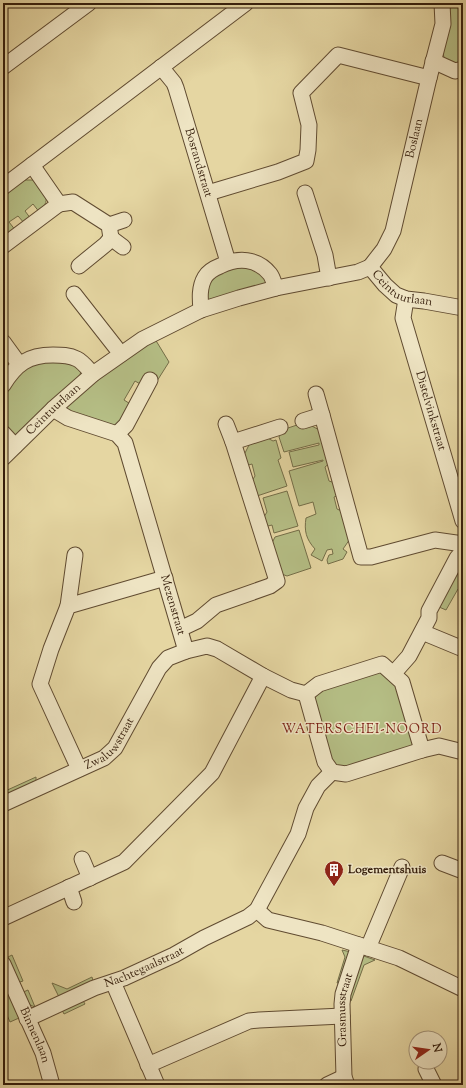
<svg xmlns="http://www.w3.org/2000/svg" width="466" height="1088" font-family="'Sorts Mill Goudy',serif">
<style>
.green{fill:#b5be85;stroke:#746e48}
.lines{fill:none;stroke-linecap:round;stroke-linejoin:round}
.minor-casing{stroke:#604b31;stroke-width:17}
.minor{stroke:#eee4c3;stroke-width:15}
.labels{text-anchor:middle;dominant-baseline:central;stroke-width:3;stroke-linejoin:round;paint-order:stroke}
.street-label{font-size:12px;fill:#341d0b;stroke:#eee4c3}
.poi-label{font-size:12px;font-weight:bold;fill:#341d0b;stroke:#eee4c3;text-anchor:start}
.neighbourhood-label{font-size:13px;letter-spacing:1px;fill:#7a1f14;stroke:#eee4c3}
</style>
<rect width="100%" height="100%" fill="#e5d6a2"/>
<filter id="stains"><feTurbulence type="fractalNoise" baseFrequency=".005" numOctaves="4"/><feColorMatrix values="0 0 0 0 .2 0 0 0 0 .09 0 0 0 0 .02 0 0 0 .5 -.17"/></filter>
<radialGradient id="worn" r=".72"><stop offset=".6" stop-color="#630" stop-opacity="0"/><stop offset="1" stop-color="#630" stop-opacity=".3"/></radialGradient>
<!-- green -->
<g class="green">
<path d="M 449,3 L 463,3 L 463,15 L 461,18 L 463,21 L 462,39 L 463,40 L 463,66 L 445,60 C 438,42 447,33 450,16 C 450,12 449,7 449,3 Z"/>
<path d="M 22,180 L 33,180 C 45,193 52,196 40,213 L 33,204 L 25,211 L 31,219 L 25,224 L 18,216 L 9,222 L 16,231 L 3,241 L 3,198 L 6,196 L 6,191 Z"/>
<path d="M 235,265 L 261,270 L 267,281 L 263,285 L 207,301 L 206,285 L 210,279 Z"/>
<path d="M 155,339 L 169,362 L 157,381 L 142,385 L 135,381 L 124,400 L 132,405 L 122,422 L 114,427 L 69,414 L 66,407 L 93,381 Z"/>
<path d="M 36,359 L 64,359 L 81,369 L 80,376 L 20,434 L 12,436 L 6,431 L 3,424 L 3,393 L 11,378 Z"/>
<path d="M 300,424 L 310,425 L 323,432 L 331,462 L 325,467 L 329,481 L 338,484 L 340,495 L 334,497 L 337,509 L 346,513 L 352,536 L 343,549 L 347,552 L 343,559 L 328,564 L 327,560 L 329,555 L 333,554 L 332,549 L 327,550 L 322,561 L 311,555 L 315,549 C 306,539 304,531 306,518 L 316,514 L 313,502 L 299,506 L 289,471 L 323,461 L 323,460 L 293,467 L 289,452 L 319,445 L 319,443 L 284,452 L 279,437 L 282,430 Z"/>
<path d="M 264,436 L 273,441 L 276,440 L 281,458 L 278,460 L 287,486 L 254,497 L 250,484 L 255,476 L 252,464 L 245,466 L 242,459 L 249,445 L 255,438 L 261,441 Z"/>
<path d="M 287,491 L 298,526 L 274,533 L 272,525 L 264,527 L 262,520 L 267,512 L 263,498 Z"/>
<path d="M 299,530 L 311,568 L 287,576 L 279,573 L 270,547 L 275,537 Z"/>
<path d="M 453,573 L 459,575 L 462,587 L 458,589 L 446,610 L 439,607 Z"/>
<path d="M 380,670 L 402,691 L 417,742 L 410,750 L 346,771 L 331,764 L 313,702 L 321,687 Z"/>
<path d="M 36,777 L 36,781 L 32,782 L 30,787 L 3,800 L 3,792 Z"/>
<path d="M 342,950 L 351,952 L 341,983 L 337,983 L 345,957 Z"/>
<path d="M 12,955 L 23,981 L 17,983 L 6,958 Z"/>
<path d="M 361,955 L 375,960 L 364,965 L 351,1001 L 348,1001 Z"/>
<path d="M 92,977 L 93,981 L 60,999 L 52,983 L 67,989 Z"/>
<path d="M 3,980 L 19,1018 L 10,1022 L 3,1006 Z"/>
<path d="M 28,990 L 35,1007 L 30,1005 L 21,993 Z"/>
<path d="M 81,997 L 85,1004 L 64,1014 L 62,1010 Z"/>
</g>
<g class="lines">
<!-- minor casing -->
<g class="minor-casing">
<g id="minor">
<path d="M 433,61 L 455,71 L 463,69"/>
<path d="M 3,67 L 89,3"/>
<path id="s1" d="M 161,67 L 174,83 L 176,88 L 228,262"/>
<path d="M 3,187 L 246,3"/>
<path d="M 208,193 L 278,172 L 306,161 L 308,150 L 309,125 L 301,93 L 338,55 L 429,78"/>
<path d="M 305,193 L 325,255 L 329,278"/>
<path d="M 59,204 L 73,202 L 109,225 L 111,238 L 106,244 L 79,266"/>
<path d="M 109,225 L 124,220"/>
<path d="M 111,238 L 123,247"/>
<path d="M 3,246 L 59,204 L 32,165"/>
<path id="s2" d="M 370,267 L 384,249 L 393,231 L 429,78 L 443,24 L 442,3"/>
<path id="s3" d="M 370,267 L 385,285 L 396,295 L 406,299 L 424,301 L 463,308"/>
<path d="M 74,294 L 121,354"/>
<path id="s4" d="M 406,299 L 403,318 L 463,521"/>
<path d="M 201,310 C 200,299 199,287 205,277 C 208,272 215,268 220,266 C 238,257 257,258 270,274 C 273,278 274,284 276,288"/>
<path d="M 3,342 L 19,364"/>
<path d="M 3,385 C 16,364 28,355 53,355 C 61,355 69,355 77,359 C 83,362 88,369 93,374"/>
<path d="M 316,394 L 322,415"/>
<path id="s5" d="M 53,409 L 68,418 L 117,434 L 125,443 L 186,651 L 207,646 L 217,649 L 263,676 L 291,690 L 306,694"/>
<path d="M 303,421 L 322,415 L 361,557 L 371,557 L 435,540 L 463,544"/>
<path d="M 226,424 L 233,442"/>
<path d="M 3,433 L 15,446"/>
<path d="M 117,434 L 126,425 L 150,380"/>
<path id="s6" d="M 3,458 L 53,409 L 93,374 L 143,339 L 201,310 L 239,298 L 276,288 L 358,272 L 370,267"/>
<path d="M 68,606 L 75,555"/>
<path d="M 180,629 L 197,621 L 216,605 L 270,586 L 277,581 L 233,442 L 280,427"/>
<path d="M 422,632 L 463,649"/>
<path d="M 382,664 L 402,682 L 422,750 L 346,774 L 332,772 L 325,762 L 306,694 L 319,684 Z"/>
<path d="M 394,673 L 409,656 L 429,618 L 429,611 L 457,558 L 463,551"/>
<path d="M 422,750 L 439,746 L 463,752"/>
<path d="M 79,769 L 40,684 L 51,649 L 68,606 L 165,578"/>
<path id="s7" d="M 3,804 L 104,758 L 115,748 L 159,668 L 168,658 L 186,651"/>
<path d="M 82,859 L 90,878"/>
<path d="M 442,863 L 463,871"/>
<path d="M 69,887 L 74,902"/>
<path d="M 257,910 L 268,920 L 322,933 L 399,958 L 463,989"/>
<path d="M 3,918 L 124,862 L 212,773 L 263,676"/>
<path d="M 368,948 L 402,867"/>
<path id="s8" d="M 3,964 L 43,1053 L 52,1085"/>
<path d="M 113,982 L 157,1085"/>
<path id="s9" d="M 27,1019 L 94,988 L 124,978 L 174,955 L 204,938 L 248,917 L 257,910 L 298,834 L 306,808 L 318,786 L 332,772"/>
<path d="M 148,1065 L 249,1021 L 259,1020 L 342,1016"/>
<path d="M 426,1069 L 434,1085"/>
<path d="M 327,1085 L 344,1077"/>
<path id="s10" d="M 347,1085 L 344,1077 L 342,1004 L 343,994 L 359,945"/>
</g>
</g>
<!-- minor -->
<use href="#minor" class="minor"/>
</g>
<!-- icons -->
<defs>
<g id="building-pin" transform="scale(1)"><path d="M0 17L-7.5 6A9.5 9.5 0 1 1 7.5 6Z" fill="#8f2418" stroke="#eee4c3"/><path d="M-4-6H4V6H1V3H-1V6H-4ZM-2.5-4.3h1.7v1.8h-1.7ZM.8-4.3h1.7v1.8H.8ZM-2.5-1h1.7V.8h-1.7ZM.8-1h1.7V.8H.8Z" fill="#fff"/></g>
</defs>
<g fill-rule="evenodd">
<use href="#building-pin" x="334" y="870"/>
</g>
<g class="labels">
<!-- street labels -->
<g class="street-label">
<text stroke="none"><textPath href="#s2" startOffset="138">Boslaan</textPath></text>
<text stroke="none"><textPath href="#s1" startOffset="104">Bosrandstraat</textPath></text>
<text stroke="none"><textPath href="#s3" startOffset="41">Ceintuurlaan</textPath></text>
<text stroke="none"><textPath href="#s6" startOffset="70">Ceintuurlaan</textPath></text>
<text stroke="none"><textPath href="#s4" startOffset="116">Distelvinkstraat</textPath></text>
<text stroke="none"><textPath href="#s5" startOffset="250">Mezenstraat</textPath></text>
<text stroke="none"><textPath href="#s7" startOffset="125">Zwaluwstraat</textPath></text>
<text stroke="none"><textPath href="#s9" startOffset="128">Nachtegaalstraat</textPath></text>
<text stroke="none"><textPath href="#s10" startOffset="76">Grasmusstraat</textPath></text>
<text stroke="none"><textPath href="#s8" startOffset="78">Binnenlaan</textPath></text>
</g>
<!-- poi labels -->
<g class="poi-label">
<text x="348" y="870">Logementshuis</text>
</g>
<!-- neighbourhood labels -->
<g class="neighbourhood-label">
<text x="362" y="730">WATERSCHEI-NOORD</text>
</g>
</g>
<!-- margin -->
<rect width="466" height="1088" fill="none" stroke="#e5d6a2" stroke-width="16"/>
<rect x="4" y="4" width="458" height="1080" fill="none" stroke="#341d0b" stroke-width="2"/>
<rect x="8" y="8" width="450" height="1072" fill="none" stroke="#341d0b"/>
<!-- north arrow -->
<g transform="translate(428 1050) rotate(77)"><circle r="19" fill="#eee4c3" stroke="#a49479"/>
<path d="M0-3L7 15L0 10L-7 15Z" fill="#8f2418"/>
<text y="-6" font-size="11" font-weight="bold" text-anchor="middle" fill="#341d0b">N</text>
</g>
<rect width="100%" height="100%" filter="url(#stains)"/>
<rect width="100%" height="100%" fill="url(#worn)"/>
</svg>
